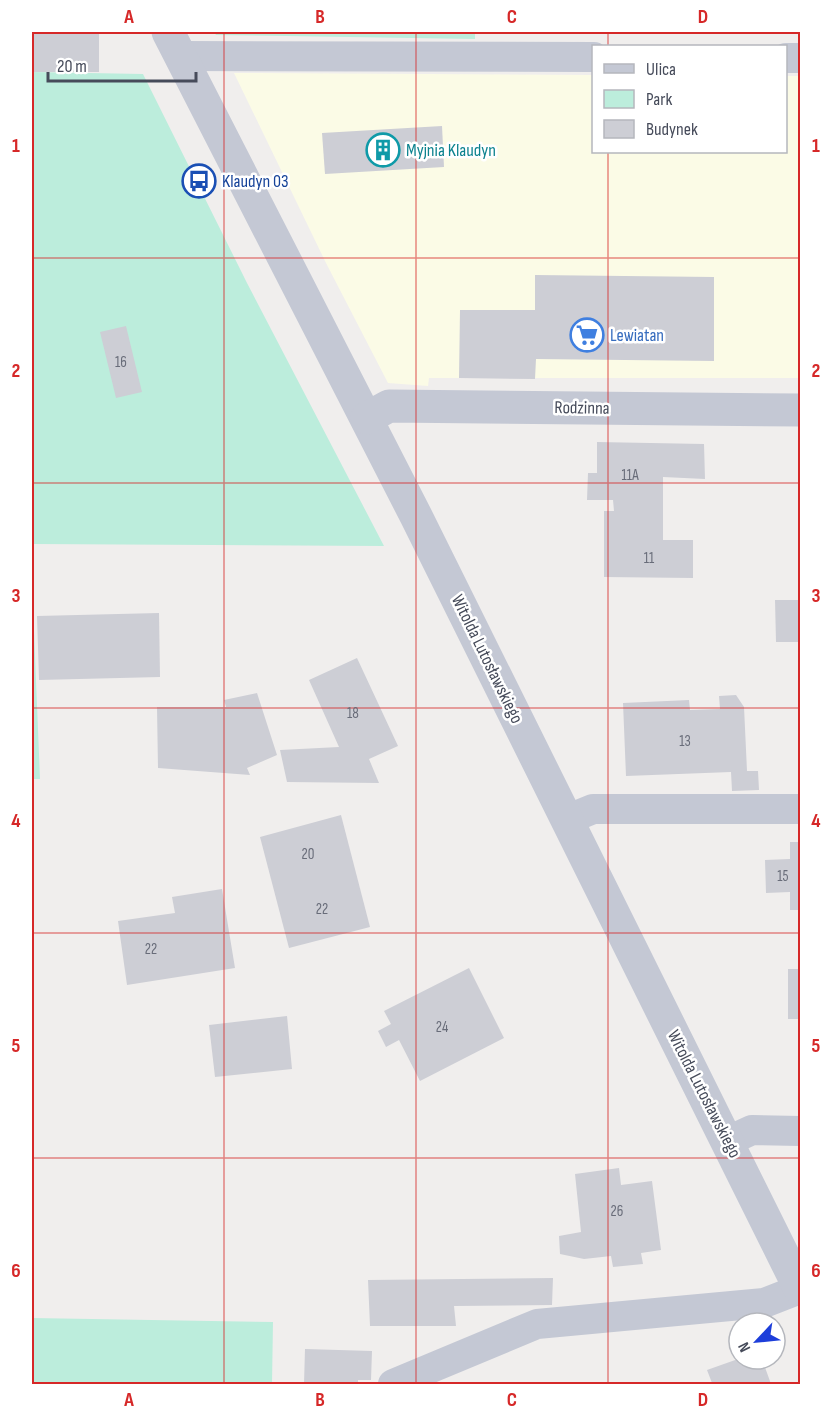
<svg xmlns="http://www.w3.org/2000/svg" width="832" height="1416" font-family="'Sofia Sans Condensed',sans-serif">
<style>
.commercial{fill:#fbfbe6}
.green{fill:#bceddc}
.building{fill:#cdced5}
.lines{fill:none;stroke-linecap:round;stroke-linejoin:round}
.lane{stroke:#c4c8d4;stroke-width:30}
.street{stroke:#c4c8d4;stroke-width:33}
.grid{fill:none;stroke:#d62828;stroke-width:1.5;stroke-opacity:0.55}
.labels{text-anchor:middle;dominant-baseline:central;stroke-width:5;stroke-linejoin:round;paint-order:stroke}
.number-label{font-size:15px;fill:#686c79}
.culture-label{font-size:18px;fill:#0d838f;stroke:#fff;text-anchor:start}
.transit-label{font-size:18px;fill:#164399;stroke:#fff;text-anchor:start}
.shop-label{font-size:18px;fill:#366cbe;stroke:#fff;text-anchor:start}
.street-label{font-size:18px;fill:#464b5a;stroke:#fff}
.neatline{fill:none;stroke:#d62828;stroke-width:2}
.grid-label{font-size:20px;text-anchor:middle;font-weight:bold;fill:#d62828}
</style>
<rect width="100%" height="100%" fill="#f0eeed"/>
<!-- commercial -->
<path class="commercial" d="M 234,73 L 593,75 L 594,152 L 786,152 L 786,76 L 800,76 L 800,378 L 429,378 L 428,386 L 388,383 L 326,263 Z"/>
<!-- green -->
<g class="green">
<path d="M 214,32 L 475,32 L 475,39 L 216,35 Z"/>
<path d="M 32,72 L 143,74 L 247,283 L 384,546 L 32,544 Z"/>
<path d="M 32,581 L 40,779 L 32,779 Z"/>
<path d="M 32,1318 L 273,1322 L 272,1384 L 32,1384 Z"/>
</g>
<!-- building -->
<g class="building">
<rect x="32" y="32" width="67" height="40"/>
<path d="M 442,126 L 444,167 L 325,174 L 322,133 Z"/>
<path d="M 535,275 L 714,277 L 714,361 L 536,359 L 535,379 L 459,378 L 460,310 L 535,310 Z"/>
<path d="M 126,326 L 142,392 L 116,398 L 100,332 Z"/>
<path d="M 597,442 L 704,444 L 705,479 L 663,477 L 663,540 L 693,540 L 693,578 L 604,577 L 604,511 L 614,511 L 613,500 L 587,500 L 588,473 L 597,473 Z"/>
<path d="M 775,600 L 800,600 L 800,642 L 776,642 Z"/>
<path d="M 159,613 L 160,677 L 39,680 L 37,616 Z"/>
<path d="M 357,658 L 398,746 L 369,759 L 379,783 L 287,782 L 280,750 L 339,747 L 309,680 Z"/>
<path d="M 257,693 L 277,755 L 247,768 L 250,775 L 158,768 L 157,707 L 226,707 L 224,700 Z"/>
<path d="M 736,695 L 744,707 L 747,771 L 758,771 L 759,790 L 732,791 L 731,772 L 626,776 L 623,703 L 689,700 L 690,710 L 720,709 L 719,696 Z"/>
<path d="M 341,815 L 370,927 L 289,948 L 260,837 Z"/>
<path d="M 790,842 L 800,842 L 800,910 L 790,910 L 790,892 L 766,893 L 765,860 L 790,859 Z"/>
<path d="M 222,889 L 235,968 L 127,985 L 118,921 L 175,913 L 172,897 Z"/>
<path d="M 469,968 L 504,1038 L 420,1081 L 399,1040 L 386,1047 L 378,1031 L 391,1024 L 384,1011 Z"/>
<rect x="788" y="969" width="12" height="50"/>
<path d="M 287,1016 L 292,1069 L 215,1077 L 209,1025 Z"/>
<path d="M 619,1168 L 621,1185 L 652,1181 L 661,1250 L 641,1253 L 643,1264 L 613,1267 L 611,1256 L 584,1259 L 560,1254 L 559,1236 L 581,1232 L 575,1174 Z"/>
<path d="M 553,1278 L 552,1305 L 454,1306 L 456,1326 L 370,1326 L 368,1280 Z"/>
<path d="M 305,1349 L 372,1351 L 371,1380 L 358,1380 L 358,1384 L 304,1384 Z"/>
<path d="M 738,1359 L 762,1359 L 771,1384 L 707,1384 L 712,1383 L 707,1370 Z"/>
</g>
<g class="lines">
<!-- lane -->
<g class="lane">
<path d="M 181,56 L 594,57"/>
<path d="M 786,58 L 800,58"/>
<path d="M 566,820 L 593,809 L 800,809"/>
<path d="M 728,1141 L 752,1130 L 800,1131"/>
<path d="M 393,1384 L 537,1324 L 764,1303 L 800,1289"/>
</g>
<!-- street -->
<g class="street">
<path d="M 168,32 L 416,516 L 800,1289"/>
<path d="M 367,418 L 389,406 L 800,410"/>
</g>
</g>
<!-- grid -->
<path class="grid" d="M 224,32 L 224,1384M 416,32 L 416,1384M 608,32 L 608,46M 608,152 L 608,1384M 32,258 L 800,258M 32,483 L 800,483M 32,708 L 800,708M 32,933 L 800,933M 32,1158 L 800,1158"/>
<!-- icons -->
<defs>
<g id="building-ring" transform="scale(1.725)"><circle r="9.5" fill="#fff" stroke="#0f9aa8" stroke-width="1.5"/><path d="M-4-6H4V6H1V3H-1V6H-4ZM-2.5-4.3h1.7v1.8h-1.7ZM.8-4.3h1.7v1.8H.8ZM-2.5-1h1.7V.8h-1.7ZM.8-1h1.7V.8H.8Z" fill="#0f9aa8"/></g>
<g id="bus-ring" transform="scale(1.725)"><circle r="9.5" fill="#fff" stroke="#1a4fb4" stroke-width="1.5"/><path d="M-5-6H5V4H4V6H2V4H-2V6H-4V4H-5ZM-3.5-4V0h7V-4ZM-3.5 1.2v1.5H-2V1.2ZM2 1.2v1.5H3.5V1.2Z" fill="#1a4fb4"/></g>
<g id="supermarket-ring" transform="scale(1.725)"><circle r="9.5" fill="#fff" stroke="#3f7fe0" stroke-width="1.5"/><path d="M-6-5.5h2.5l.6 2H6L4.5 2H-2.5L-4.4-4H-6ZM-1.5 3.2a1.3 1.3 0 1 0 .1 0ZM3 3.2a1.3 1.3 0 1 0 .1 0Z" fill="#3f7fe0"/></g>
</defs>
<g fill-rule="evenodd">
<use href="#building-ring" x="383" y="150"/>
<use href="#bus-ring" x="199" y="181"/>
<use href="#supermarket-ring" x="587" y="335"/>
</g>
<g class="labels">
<!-- number labels -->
<g class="number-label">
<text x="121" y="362">16</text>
<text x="630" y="475">11A</text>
<text x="649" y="558">11</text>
<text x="353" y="713">18</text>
<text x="685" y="741">13</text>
<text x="308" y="854">20</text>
<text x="783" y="876">15</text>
<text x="322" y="909">22</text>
<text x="151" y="949">22</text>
<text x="442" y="1027">24</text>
<text x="617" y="1211">26</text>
</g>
<!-- culture labels -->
<g class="culture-label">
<text x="406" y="150">Myjnia Klaudyn</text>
</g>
<!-- transit labels -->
<g class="transit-label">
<text x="222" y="181">Klaudyn 03</text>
</g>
<!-- shop labels -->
<g class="shop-label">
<text x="610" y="335">Lewiatan</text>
</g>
<!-- street labels -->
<g class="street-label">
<text transform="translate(582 408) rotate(1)">Rodzinna</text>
<text transform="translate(487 659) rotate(64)">Witolda Lutosławskiego</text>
<text transform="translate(704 1094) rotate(63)">Witolda Lutosławskiego</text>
</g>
</g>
<!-- border -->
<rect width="832" height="1416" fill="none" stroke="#ffffff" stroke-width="66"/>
<!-- legend -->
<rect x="592" y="45" width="195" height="108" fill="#ffffff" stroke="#b5b7bd" stroke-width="1.5"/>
<rect x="604" y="64" width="30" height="9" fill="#c4c8d4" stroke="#b5b7bd" stroke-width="1.5"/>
<text x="646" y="75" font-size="18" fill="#464b5a">Ulica</text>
<rect x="604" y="90" width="30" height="18" fill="#bceddc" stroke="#b5b7bd" stroke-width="1.5"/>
<text x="646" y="105" font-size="18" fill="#464b5a">Park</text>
<rect x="604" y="120" width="30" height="18" fill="#cdced5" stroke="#b5b7bd" stroke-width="1.5"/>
<text x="646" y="135" font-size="18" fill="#464b5a">Budynek</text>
<!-- north arrow -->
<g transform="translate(757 1341) rotate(244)"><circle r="28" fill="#ffffff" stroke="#b5b7bd" stroke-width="1.5"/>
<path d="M0-4.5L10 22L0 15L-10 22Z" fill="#1d3eda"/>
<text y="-9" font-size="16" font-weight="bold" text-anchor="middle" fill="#464b5a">N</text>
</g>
<!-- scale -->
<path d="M48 72v9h148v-9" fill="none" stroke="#464b5a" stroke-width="3"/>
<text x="57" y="72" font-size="18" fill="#464b5a" stroke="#ffffff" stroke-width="4.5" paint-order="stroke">20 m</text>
<rect x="33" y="33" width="766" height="1350" class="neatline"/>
<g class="grid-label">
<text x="129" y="23">A</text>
<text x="320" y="23">B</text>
<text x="512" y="23">C</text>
<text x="703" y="23">D</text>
<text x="16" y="152">1</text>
<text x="816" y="152">1</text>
<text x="16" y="377">2</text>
<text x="816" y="377">2</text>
<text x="16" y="602">3</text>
<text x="816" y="602">3</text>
<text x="16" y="827">4</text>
<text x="816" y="827">4</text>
<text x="16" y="1052">5</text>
<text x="816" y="1052">5</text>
<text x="16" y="1277">6</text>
<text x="816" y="1277">6</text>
<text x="129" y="1406">A</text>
<text x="320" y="1406">B</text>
<text x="512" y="1406">C</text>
<text x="703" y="1406">D</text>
</g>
</svg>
